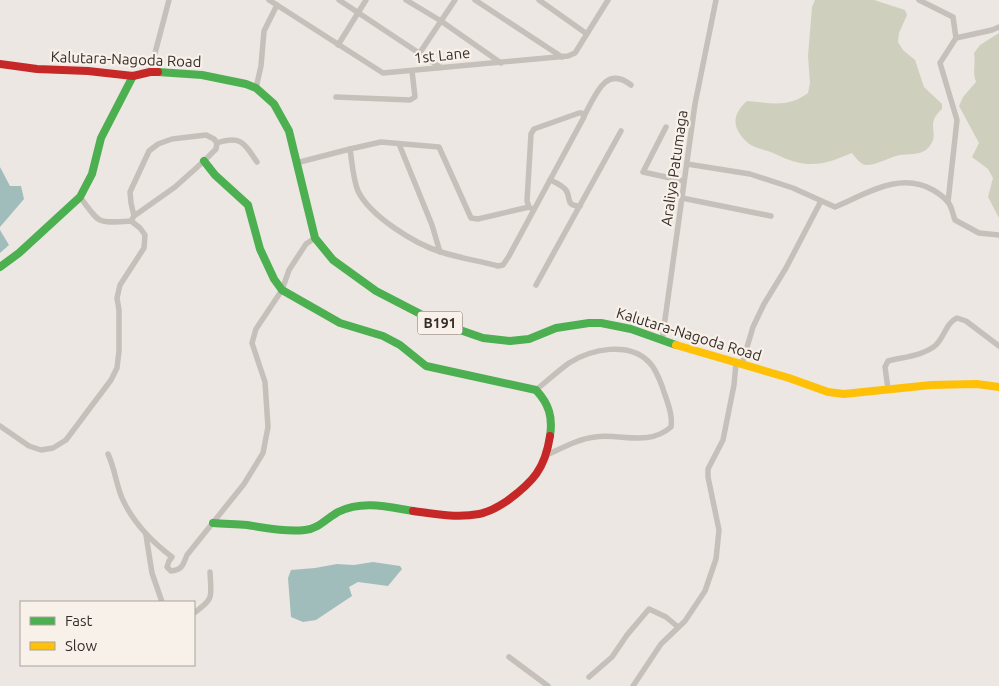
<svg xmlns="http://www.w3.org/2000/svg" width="999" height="686" font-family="Ubuntu,sans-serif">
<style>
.green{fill:#ced0bd}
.water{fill:#a0bdbc}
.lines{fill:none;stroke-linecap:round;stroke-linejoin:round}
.street{stroke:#c6c0bb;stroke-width:5.5}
.fast{stroke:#4caf50;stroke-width:8}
.slow{stroke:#ffc107;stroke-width:8}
.jam{stroke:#c62828;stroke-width:8}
.labels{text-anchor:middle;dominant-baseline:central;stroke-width:4.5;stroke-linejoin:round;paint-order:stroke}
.shield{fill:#f8f1ea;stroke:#706863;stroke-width:1}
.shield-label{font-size:14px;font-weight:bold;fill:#362d29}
.street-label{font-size:15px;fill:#362d29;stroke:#f8f1ea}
</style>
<rect width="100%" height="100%" fill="#ece7e2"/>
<!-- green -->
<g class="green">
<path d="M 815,0 L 874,0 L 905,10 L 907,15 L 899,33 L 898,42 L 903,50 L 915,60 L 924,87 L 942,104 L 942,109 C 925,124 939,132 931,144 C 930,146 928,148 926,150 C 919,155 908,154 900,155 C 889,157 878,165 866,165 C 860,164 856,158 852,153 C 837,159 824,165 807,164 C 795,163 784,158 773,153 C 766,150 754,148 748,143 C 732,129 731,115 747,101 C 771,103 788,108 808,93 L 810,83 L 808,56 L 812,7 Z"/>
<path d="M 999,33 L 999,218 L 988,197 L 993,178 L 988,169 L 972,157 L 979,143 L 959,106 L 963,97 L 976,82 C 972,71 976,65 974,53 L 980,45 Z"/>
</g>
<!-- water -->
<g class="water">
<path d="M 0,167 L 10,186 L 21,186 L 24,199 L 0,227 Z"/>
<path d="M 0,230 L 9,245 L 0,253 Z"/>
<path d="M 373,562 L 400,566 L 402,569 L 388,586 L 358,582 L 349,587 L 352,596 L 316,620 L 303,622 L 291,617 L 288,578 L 291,570 L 315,568 L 337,564 L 354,565 Z"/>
</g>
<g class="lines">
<!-- street -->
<g class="street">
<path d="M 269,0 L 383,73 L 568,56 L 575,53 L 608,0"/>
<path d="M 339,0 L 440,67"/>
<path d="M 406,0 L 441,21 L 501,63"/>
<path d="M 475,0 L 562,57"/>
<path d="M 539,0 L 587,34"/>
<path d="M 919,0 L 953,17 L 956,38"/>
<path d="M 338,45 L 366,0"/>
<path d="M 419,54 L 455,0"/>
<path d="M 150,72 L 169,0"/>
<path d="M 256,88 L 261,66 L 264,31 L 277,5"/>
<path d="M 336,97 L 410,100 L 415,97 L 412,71"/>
<path d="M 584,116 C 595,97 605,64 631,85"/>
<path d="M 666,127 L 643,172 L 684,181"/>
<path d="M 217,143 C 241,135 244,143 257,162"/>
<path d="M 399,144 L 432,225 L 440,252"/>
<path d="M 350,149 L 381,142 L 439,147 L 471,218 L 478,219 L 529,207"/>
<path d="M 296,163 L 350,149 C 352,162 353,179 358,191 C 370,216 415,244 441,252 C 460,258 479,261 498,266 L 503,265 L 509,256 L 584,117 L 582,113 L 579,113 L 534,129 L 531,134 L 527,201 L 529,207 L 534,210"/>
<path d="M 687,164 L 750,174 L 793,188 L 835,207 C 866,194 900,171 933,190 C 938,193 945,198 948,202 C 952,207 953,215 955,220 L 979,233 L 999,235"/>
<path d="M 550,180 C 555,182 561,185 565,189 C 572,196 564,206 580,206"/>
<path d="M 682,198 L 771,216"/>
<path d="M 948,202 L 957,120 L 940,63 L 956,38 L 992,30 L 999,27"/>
<path d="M 131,221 L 134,216 L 131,203 L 130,192 L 149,151 L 158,144 L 172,139 L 206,135 L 214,139 L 217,143 L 216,149 L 204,161 L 175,187 L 134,216"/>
<path d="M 536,285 L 621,131"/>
<path d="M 662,341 L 695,104 L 716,0"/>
<path d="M 742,364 L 753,327 L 764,304 L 786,268 L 821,201"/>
<path d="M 888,389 L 885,367 L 888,361 C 903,357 923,356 936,345 C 945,336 946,323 957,318 L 966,321 L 999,346"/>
<path d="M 536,390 C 547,381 558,371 569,363 C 591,349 629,341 649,362 C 655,368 659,378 662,386 C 666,399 673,413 671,427 C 648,447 620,433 595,437 C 578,439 562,448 547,455"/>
<path d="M 0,426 L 29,446 L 41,450 L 53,448 L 66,440 L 111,380 L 117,368 L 119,351 L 119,310 L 117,298 L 120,285 L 144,248 L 145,235 L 140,228 L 131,221 C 96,223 101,225 80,197"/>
<path d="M 108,454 C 115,469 116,484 122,498 C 133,523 151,541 172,557 L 169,561 L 167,567 L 171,571 C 183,570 183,564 187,555 L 244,484 L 263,453 L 268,427 L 265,382 L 252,343 L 256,329 L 282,290 L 289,270 L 306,244 L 315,238"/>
<path d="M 146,535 L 152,573 L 162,602"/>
<path d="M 194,613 C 215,598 211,597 210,572"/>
<path d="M 509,657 L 548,686"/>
<path d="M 589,677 L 612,657 L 627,635 L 649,609 L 666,617 L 678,627"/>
<path d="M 633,686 L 661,644 L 685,621 L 705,591 L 716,559 L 719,530 L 708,477 L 708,469 L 723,440 L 734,385 L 736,363"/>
</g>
<!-- fast -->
<g class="fast">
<path d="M 158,72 L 202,75 L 246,84 L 256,88 L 274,104 L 289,131 L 315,238 L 333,260 L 376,291 L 434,321 L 483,338 L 510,341 L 529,339 L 556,328 L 589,323 L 601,323 L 631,329 L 676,345"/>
<path d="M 204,161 L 215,175 L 248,205 L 260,249 L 274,279 L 282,290 L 340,323 L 383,336 L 400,345 L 426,366 L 536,390 C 549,404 553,417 550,436"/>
<path d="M 0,267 L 19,253 L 80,197 L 92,174 L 101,138 L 133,76"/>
<path d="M 213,523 C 224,524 236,524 247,525 C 266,528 286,532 305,530 C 318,529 327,518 338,512 C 363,500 388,507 413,511"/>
</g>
<!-- slow -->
<path class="slow" d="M 676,345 L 789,378 L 828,392 L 844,394 L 931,385 L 977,384 L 999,387"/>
<!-- jam -->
<g class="jam">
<path d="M 0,64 L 37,69 L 88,71 L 133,76 L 150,72 L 158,72"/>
<path d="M 413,511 C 435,514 457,518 479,514 C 489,512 498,507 507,501 C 533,482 545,469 550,436"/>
</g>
</g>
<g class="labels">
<!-- shield labels -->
<rect class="shield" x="417.5" y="311.5" width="45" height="23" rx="4"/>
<g class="shield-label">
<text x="440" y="323">B191</text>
</g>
<!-- street labels -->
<g class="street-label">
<text transform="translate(442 55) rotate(-6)">1st Lane</text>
<text transform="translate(126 59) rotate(2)">Kalutara-Nagoda Road</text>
<text transform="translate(674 168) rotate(-82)">Araliya Patumaga</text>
<text transform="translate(689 334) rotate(17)">Kalutara-Nagoda Road</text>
</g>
</g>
<!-- legend -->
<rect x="20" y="601" width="175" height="65" fill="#f8f1ea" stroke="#aaa39d"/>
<rect x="30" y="617" width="25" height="8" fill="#4caf50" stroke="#aaa39d"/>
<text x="65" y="626" font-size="15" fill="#362d29">Fast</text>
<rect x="30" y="642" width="25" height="8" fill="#ffc107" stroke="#aaa39d"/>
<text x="65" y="651" font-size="15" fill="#362d29">Slow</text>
</svg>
